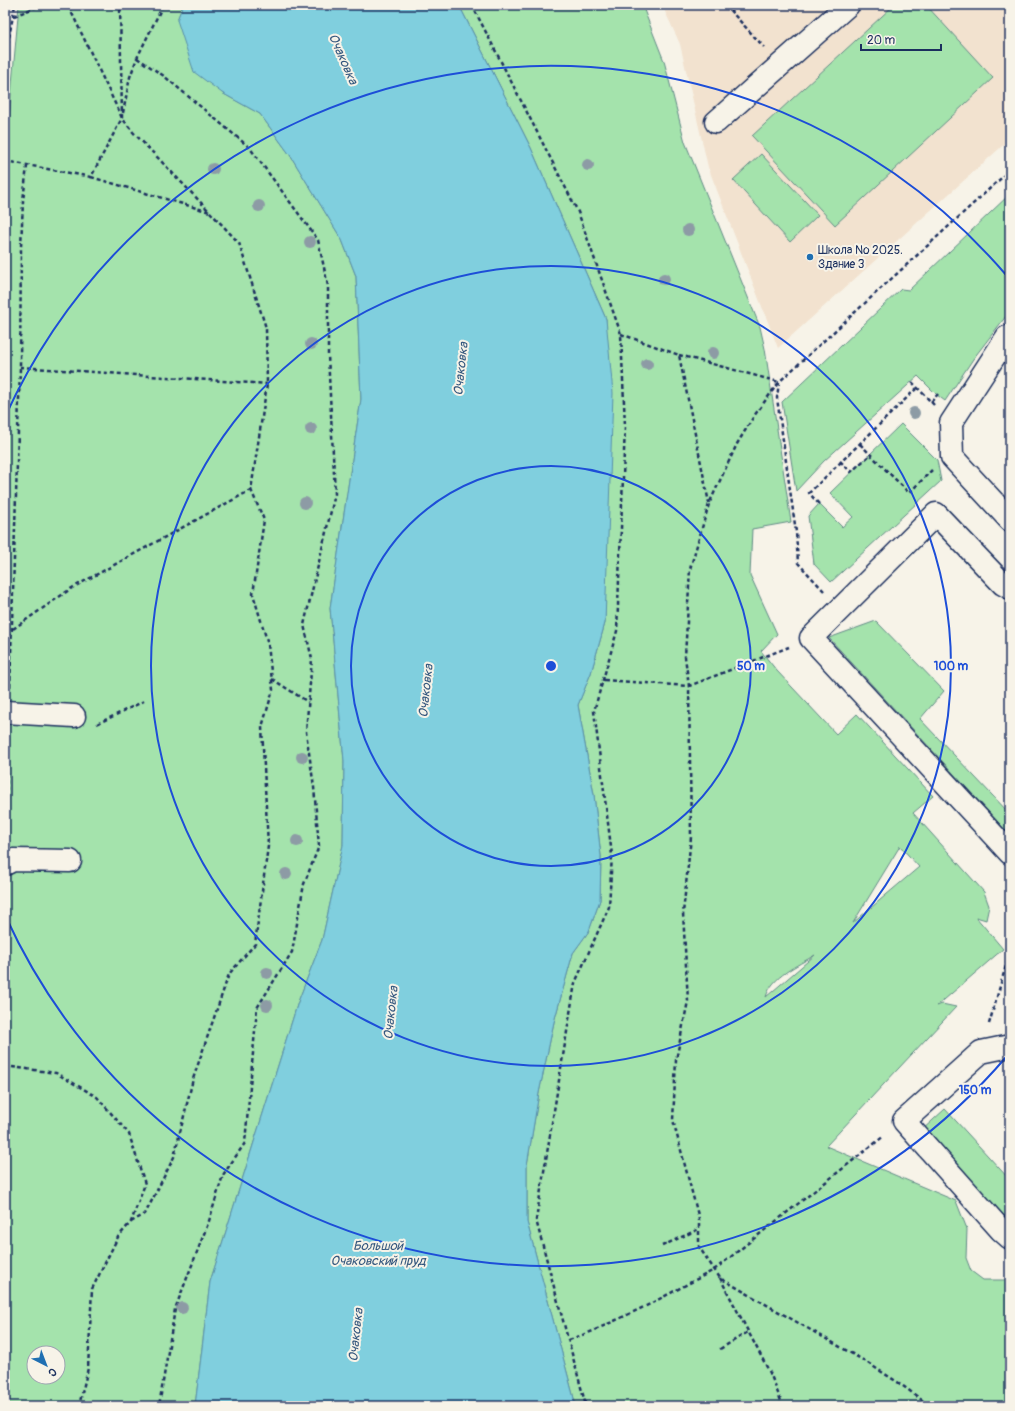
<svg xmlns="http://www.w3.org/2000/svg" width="1015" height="1411" font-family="Pangolin,sans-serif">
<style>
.built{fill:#f2e2cf}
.green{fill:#a4e3ac;stroke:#608985;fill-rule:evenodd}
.water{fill:#80cfde;stroke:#588fab}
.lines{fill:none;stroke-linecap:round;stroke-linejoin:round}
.minor-casing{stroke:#1b2f5e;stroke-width:25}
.path{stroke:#1b2f5e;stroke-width:2.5;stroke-dasharray:4 3;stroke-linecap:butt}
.minor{stroke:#f7f3e8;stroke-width:22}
.tree{fill:#8d9ba5}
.ring{fill:none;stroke:#1d4ed8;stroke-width:2}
.poi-dot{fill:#1f6fb2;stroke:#f7f3e8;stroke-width:1.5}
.labels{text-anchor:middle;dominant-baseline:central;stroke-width:4;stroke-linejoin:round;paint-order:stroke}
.poi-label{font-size:12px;fill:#1b2f5e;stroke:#f7f3e8;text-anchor:start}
.water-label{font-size:13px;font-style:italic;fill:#34577e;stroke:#f7f3e8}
.centre{fill:#1d4ed8;stroke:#f7f3e8;stroke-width:2}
.ring-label{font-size:12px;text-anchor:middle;font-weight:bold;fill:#1d4ed8;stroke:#f7f3e8;stroke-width:4;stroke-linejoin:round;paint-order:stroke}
</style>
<rect width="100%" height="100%" fill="#f7f3e8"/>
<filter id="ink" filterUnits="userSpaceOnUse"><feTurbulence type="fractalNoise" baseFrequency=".025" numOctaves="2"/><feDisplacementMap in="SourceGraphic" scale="8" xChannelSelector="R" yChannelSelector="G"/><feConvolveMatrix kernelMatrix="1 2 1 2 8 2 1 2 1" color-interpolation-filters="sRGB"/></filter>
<g filter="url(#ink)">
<!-- built -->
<path class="built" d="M 662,5 L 1010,5 L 1010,139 L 778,348 L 708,167 L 680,44 Z"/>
<!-- green -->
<g class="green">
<path d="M 19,5 L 183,5 L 177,20 L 222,93 L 260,114 L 290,155 L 342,240 L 356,276 L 361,399 L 330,608 L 344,761 L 343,845 L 322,940 L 298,1002 L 210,1282 L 195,1406 L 5,1406 L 5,163 ZM 34,1353 L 58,1353 L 58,1377 L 34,1377 Z"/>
<path d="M 459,5 L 642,5 L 664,61 L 685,142 L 760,327 L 765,349 L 791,522 L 752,529 L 750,575 L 777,634 L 761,651 L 777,671 L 836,734 L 857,714 L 933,796 L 913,813 L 984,892 L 989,906 L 986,920 L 976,917 L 1003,949 L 937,1006 L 942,1004 L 956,1007 L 826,1146 L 956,1201 L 967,1229 L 966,1258 L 971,1271 L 983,1280 L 1010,1280 L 1010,1402 L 1008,1406 L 576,1406 L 527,1222 L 527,1165 L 539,1093 L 554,1022 L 573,953 L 589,931 L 600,900 L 601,856 L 594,795 L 578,705 L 591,673 L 605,623 L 606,319 L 531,148 ZM 900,846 L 919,867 L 853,923 ZM 815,955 L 766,997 C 772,976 797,966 815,955 Z"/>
<path d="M 894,5 L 926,5 L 993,78 L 835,225 L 752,136 Z"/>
<path d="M 761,154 L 818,215 L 790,242 L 733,180 Z"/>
<path d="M 1010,194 L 1010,311 L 973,359 L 945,401 L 937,395 L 918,376 L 824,461 L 796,491 L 782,402 L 901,289 L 909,290 Z"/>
<path d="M 901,424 L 937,460 L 941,481 L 831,582 L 814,564 L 808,516 L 819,504 L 842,527 L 853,517 L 830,493 Z"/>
<path d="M 876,621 L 944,691 L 920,719 L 1010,814 L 1010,835 L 829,638 Z"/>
<path d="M 945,1109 L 1010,1180 L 1010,1221 L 921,1131 Z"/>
</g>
<!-- water -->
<path class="water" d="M 183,5 L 459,5 L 531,148 L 606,319 L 613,393 L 605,623 L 591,673 L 578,705 L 594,795 L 601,856 L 600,900 L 589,931 L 573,953 L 554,1022 L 539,1093 L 527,1165 L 527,1222 L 576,1406 L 195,1406 L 210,1282 L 298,1002 L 322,940 L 343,845 L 344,761 L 330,608 L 361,399 L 356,276 L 342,240 L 290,155 L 260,114 L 222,93 L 194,72 L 177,20 Z"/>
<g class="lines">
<!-- minor casing -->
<g class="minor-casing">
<g id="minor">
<path d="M 716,122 L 848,5"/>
<path d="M 1007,337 L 951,423 L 952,457 L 1010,520"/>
<path d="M 1010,588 L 1003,584 L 936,514 L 811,638 L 1010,853"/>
<path d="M 5,712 L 74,716"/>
<path d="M 5,864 L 13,860 L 70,861"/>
<path d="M 1010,1046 L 981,1052 L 904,1121 L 1001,1230 L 1010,1238"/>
</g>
</g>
<!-- path -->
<g class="path">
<path d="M 472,5 L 578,212 L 621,334 L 625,426 L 617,631 L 594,711 L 612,855 L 609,907 L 575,983 L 536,1220 L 586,1406"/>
<path d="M 725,5 L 764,47"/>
<path d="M 14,16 L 41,5"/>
<path d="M 5,58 L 15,5"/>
<path d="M 137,58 L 164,76 L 250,148 L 318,240 L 328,286 L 328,355 L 335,494 L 304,625 L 312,659 L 306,732 L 314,787 L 319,846 L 304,884 L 292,952 L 257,1008 L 245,1143 L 223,1175 L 209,1221 L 175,1309 L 159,1406"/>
<path d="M 123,113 L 130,77 L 137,58 L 163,5"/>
<path d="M 5,161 L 91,177 L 122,118 L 120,5"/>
<path d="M 91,177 L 210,212"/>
<path d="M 621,334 L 679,355 L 709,503"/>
<path d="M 679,355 L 779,382 L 754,416 L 737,444 L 709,504 L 690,569 L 685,657 L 689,686 L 691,837 L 683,913 L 688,1001 L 676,1060 L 673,1120 L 699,1219 L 699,1247 L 720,1278 L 863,1360 L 899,1383 L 930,1406"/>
<path d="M 20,367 L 267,384"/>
<path d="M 912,382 L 934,405"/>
<path d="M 931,402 L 938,394"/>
<path d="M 860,444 L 909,493 L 932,470"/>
<path d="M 840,461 L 851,472 L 871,454"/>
<path d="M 819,504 L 809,493 L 917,388"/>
<path d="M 824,591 L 798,563 L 796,532 L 777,398 L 779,382 L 1010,170"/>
<path d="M 13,629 L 72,588 L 251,490 L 267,384 L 266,328 L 239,243 L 210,212 L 133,132 L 122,118 L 68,5"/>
<path d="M 272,679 L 308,702"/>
<path d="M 604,680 L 689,686 L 789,647"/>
<path d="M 10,687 L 20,367 L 21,247 L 23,201 L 27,166"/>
<path d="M 97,724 L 144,701"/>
<path d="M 5,833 L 8,736"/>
<path d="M 989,1024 L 1010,952"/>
<path d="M 5,1066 L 56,1073 L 97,1097 L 129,1134 L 145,1184 L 131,1222 L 118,1237 L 92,1289 L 88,1368 L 79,1406"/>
<path d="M 131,1222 L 145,1214 L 174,1157 L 193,1079 L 229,974 L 255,944 L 268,846 L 262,727 L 273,690 L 268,644 L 253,594 L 264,520 L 251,490"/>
<path d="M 662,1246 L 699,1229"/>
<path d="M 720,1278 L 770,1373 L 783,1406"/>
<path d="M 569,1340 L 593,1331 L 650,1304 L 714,1270 L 884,1136"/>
<path d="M 720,1349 L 748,1332"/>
</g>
<!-- minor -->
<use href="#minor" class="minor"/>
</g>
<!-- trees -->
<g class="tree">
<circle cx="588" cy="165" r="6"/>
<circle cx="213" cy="169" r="6"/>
<circle cx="259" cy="206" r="6"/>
<circle cx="688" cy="230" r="6"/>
<circle cx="310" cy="242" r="6"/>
<circle cx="664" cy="279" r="6"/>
<circle cx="311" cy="344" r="6"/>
<circle cx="713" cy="353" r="6"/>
<circle cx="647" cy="364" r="6"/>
<circle cx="914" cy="413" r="6"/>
<circle cx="311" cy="429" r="6"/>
<circle cx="305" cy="503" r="6"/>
<circle cx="302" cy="757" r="6"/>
<circle cx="297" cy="841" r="6"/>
<circle cx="286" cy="874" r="6"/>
<circle cx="267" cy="973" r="6"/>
<circle cx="267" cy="1005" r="6"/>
<circle cx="182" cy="1308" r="6"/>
</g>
</g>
<!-- distance rings -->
<g class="ring">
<circle cx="551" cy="666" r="200"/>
<circle cx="551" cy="666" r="400"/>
<path d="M1007 1056A600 600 0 0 1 5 915M5 417A600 600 0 0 1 1007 276"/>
</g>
<!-- markers -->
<circle class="poi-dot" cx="810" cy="257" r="4"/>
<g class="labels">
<!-- poi labels -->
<g class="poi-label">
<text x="818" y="250">Школа № 2025.<tspan x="818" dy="14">Здание 3</tspan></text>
</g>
<!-- water labels -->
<g class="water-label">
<text transform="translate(343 59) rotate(66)">Очаковка</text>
<text transform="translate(461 369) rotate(-84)">Очаковка</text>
<text transform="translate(426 691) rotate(-84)">Очаковка</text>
<text transform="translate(391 1013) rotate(-84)">Очаковка</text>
<text x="378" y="1246">Большой<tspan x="378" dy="15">Очаковский пруд</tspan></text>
<text transform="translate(356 1335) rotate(-84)">Очаковка</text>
</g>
</g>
<circle cx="551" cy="666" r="6" class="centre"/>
<g class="ring-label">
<text x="751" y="670">50 m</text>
<text x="951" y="670">100 m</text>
<text x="975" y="1094">150 m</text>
</g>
<!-- margin -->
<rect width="1015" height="1411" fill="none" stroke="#f7f3e8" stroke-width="20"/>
<rect x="10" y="10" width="995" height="1391" fill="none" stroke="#1b2f5e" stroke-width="1.5" filter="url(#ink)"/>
<!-- north arrow -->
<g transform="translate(46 1365) rotate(138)"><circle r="19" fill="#f7f3e8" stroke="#9fa5b1"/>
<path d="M0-3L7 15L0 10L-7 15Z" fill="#1f6fb2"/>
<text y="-6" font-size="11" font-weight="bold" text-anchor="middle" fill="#1b2f5e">С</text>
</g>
<!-- scale -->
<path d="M861 44v6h80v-6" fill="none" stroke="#1b2f5e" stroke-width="2"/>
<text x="867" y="44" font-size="12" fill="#1b2f5e" stroke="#f7f3e8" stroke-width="3" paint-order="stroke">20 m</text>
</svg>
